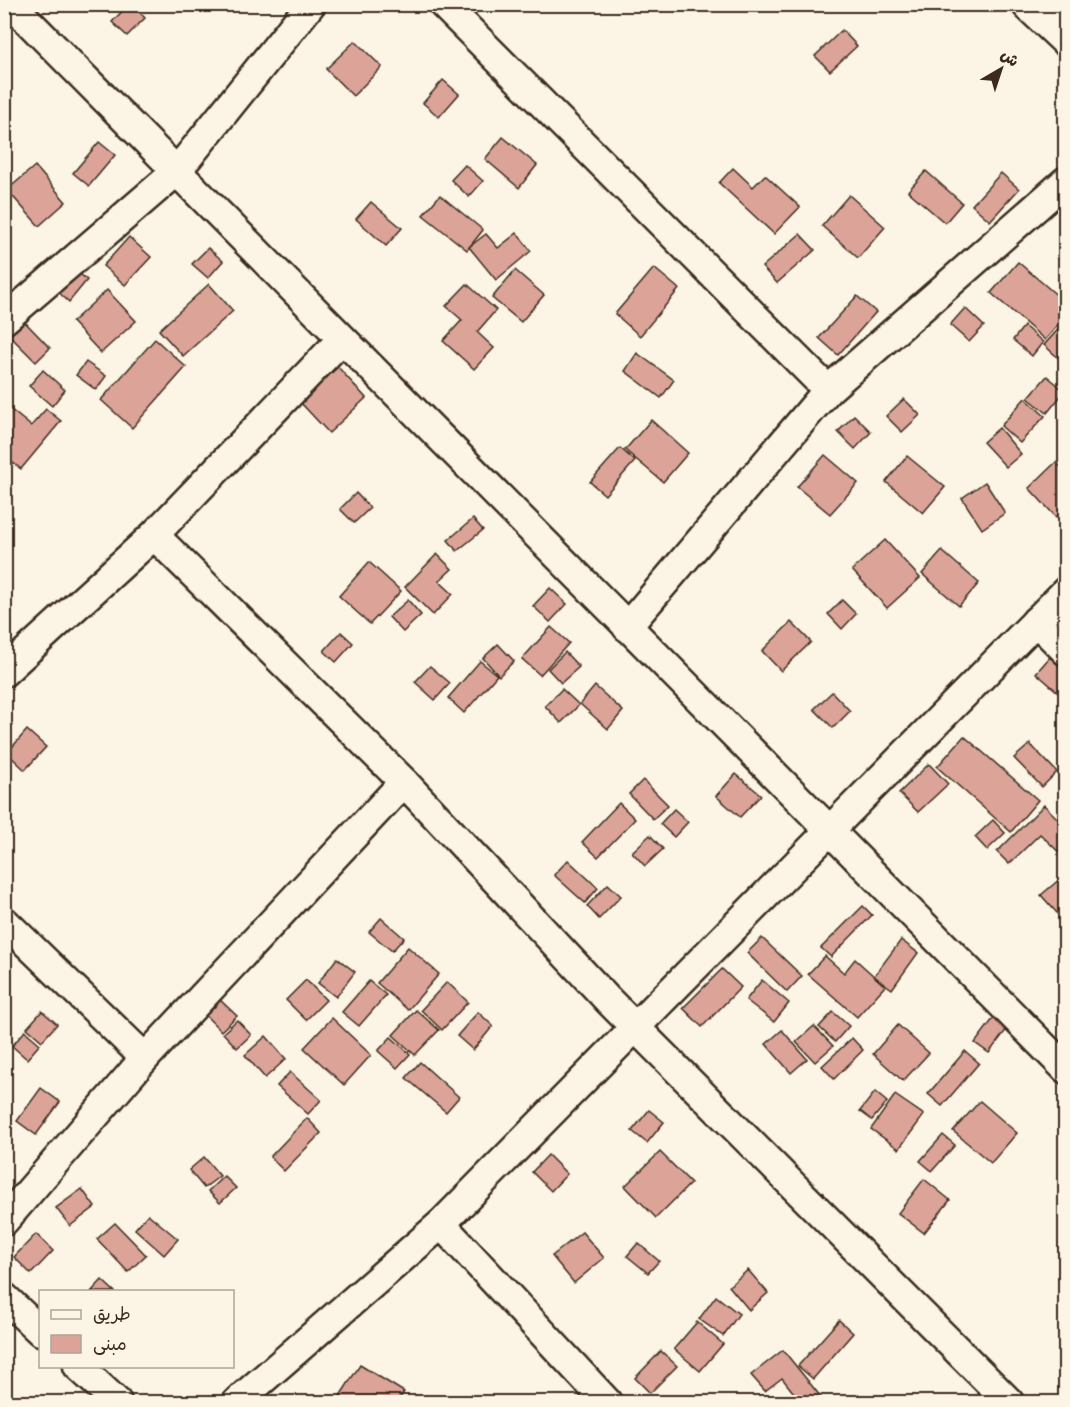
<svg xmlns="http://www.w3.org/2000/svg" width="1070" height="1407" font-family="'Architects Daughter','Playpen Sans Arabic',sans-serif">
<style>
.building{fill:#dca498;stroke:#3b2a1e;stroke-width:1.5}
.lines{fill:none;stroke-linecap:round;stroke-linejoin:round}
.minor-casing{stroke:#3b2a1e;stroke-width:33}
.trunk-casing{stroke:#3b2a1e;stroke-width:38}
.minor{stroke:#fcf5e5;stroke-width:28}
.trunk{stroke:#fcf5e5;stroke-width:33}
</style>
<rect width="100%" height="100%" fill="#fcf5e5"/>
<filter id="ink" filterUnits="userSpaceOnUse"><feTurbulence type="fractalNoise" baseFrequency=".0167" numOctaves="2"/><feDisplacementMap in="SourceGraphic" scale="12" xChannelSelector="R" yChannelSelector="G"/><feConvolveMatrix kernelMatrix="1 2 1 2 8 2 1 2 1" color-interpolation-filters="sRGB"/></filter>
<g filter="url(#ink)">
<!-- building -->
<g class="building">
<path d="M 129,4 L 132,4 L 145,18 L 127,36 L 112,22 Z"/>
<path d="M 842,30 L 857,46 L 830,71 L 815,56 Z"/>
<path d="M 355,41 L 382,67 L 353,96 L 326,69 Z"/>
<path d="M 443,80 L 459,94 L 439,117 L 423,103 Z"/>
<path d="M 503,137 L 537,165 L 519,188 L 485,159 Z"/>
<path d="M 99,142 L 115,155 L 89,186 L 73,173 Z"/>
<path d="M 465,165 L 483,181 L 469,197 L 451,180 Z"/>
<path d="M 35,166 L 66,202 L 39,226 L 7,190 Z"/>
<path d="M 733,168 L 753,187 L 765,175 L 800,207 L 774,234 L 719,183 Z"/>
<path d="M 926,171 L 962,203 L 945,223 L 908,191 Z"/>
<path d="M 1001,173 L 1019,189 L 990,221 L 972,205 Z"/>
<path d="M 440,195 L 483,230 L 467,250 L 423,215 Z"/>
<path d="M 849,195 L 885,227 L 858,258 L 822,226 Z"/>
<path d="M 371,202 L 402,228 L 386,246 L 356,219 Z"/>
<path d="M 517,233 L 531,251 L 496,280 L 469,247 L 486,234 L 498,248 Z"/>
<path d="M 800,234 L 815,250 L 777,283 L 762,267 Z"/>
<path d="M 129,237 L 151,257 L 125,285 L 103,266 Z"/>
<path d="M 208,248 L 223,261 L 208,278 L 192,264 Z"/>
<path d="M 1018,262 L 1066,303 L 1066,316 L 1045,340 L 991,293 Z"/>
<path d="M 72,267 L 87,280 L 69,302 L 54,288 Z"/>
<path d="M 654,268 L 679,289 L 640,336 L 615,314 Z"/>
<path d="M 515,270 L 544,295 L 521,322 L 492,298 Z"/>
<path d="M 209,284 L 233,311 L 183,356 L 159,330 Z"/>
<path d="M 467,284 L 496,310 L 477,332 L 494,348 L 474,369 L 443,341 L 462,320 L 446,306 Z"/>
<path d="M 107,290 L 136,321 L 101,353 L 72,322 Z"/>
<path d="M 857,296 L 876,312 L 838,355 L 819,338 Z"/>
<path d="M 965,308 L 984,326 L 969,342 L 950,325 Z"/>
<path d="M 23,320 L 50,348 L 36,362 L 8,334 Z"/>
<path d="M 1066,321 L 1066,363 L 1065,364 L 1044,345 Z"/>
<path d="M 1024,326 L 1043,342 L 1032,356 L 1013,340 Z"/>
<path d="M 155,339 L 186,367 L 132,428 L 101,400 Z"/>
<path d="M 637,353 L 674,380 L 661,398 L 625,371 Z"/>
<path d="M 86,362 L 106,376 L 96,390 L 76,375 Z"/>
<path d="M 338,367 L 366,398 L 329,433 L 300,402 Z"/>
<path d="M 43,370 L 65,390 L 52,406 L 29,386 Z"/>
<path d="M 1047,376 L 1065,391 L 1047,413 L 1028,398 Z"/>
<path d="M 1025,398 L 1045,416 L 1020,443 L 1001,426 Z"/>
<path d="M 904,399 L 920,415 L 902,432 L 886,416 Z"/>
<path d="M 5,405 L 31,426 L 46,409 L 61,421 L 21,469 L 4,456 Z"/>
<path d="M 854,415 L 871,432 L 855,449 L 838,432 Z"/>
<path d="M 651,420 L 688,453 L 663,482 L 625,450 Z"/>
<path d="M 999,428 L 1021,454 L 1006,467 L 983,442 Z"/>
<path d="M 620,448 L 635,461 L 605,495 L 590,482 Z"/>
<path d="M 825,455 L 858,483 L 830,514 L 797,487 Z"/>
<path d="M 907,456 L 945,487 L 923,513 L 886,482 Z"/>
<path d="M 1056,462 L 1066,472 L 1066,508 L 1056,517 L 1029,488 Z"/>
<path d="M 985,482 L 1005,513 L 982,529 L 962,498 Z"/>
<path d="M 356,493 L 370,508 L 354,523 L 340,509 Z"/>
<path d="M 473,519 L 483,530 L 457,551 L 448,540 Z"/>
<path d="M 885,540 L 920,578 L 887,608 L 852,570 Z"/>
<path d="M 942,551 L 979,583 L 959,606 L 922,574 Z"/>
<path d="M 437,554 L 452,569 L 439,581 L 453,594 L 433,615 L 405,587 Z"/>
<path d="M 369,562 L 401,591 L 370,624 L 339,596 Z"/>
<path d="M 550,588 L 567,604 L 550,622 L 533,606 Z"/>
<path d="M 408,600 L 421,615 L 403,632 L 389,617 Z"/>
<path d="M 842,600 L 856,614 L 842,629 L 828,614 Z"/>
<path d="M 791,622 L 811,642 L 781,671 L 762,651 Z"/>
<path d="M 551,627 L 569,643 L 540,675 L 522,659 Z"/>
<path d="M 341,632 L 353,643 L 336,662 L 324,651 Z"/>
<path d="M 498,644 L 514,661 L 499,676 L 483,658 Z"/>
<path d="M 565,652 L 579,667 L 561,683 L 548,669 Z"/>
<path d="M 1050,657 L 1066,670 L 1066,699 L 1036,673 Z"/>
<path d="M 480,661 L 497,675 L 464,713 L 448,698 Z"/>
<path d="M 430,666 L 450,683 L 435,700 L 415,682 Z"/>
<path d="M 595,686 L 623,711 L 608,729 L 580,704 Z"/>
<path d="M 562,689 L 579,705 L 561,723 L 545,706 Z"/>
<path d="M 832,692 L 850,711 L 833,728 L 814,709 Z"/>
<path d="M 27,730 L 46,747 L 25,770 L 7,753 Z"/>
<path d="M 964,736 L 1038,800 L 1011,832 L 937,767 Z"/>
<path d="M 1030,744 L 1057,772 L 1042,787 L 1014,758 Z"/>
<path d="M 929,764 L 948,784 L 918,812 L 899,793 Z"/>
<path d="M 736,774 L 761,795 L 740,817 L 716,796 Z"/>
<path d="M 643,780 L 668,805 L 653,819 L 629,794 Z"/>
<path d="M 619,803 L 635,819 L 598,857 L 582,842 Z"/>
<path d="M 1044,805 L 1066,827 L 1066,859 L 1040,834 L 1009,864 L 997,852 Z"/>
<path d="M 674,809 L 688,822 L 674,837 L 660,824 Z"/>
<path d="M 993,820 L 1005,833 L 987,850 L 975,837 Z"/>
<path d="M 650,835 L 663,849 L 645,866 L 632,852 Z"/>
<path d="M 568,860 L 598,888 L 585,903 L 554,875 Z"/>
<path d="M 1060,879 L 1066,885 L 1064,921 L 1041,895 Z"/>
<path d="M 608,884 L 621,896 L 599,919 L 587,906 Z"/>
<path d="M 863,906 L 872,915 L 831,957 L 821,948 Z"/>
<path d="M 381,918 L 404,938 L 392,951 L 369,932 Z"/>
<path d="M 762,938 L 802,976 L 787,992 L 747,953 Z"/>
<path d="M 901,940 L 918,953 L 892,989 L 874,976 Z"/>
<path d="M 408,947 L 439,974 L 408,1010 L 377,983 Z"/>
<path d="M 825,956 L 844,973 L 855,959 L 885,986 L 857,1017 L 808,974 Z"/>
<path d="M 337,958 L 355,972 L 336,997 L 318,983 Z"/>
<path d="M 722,969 L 741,987 L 702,1027 L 683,1008 Z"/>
<path d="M 306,980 L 326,1000 L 306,1020 L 286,1000 Z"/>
<path d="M 762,980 L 789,1003 L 774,1022 L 746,1000 Z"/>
<path d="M 369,981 L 386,995 L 359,1026 L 342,1012 Z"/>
<path d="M 447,982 L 468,1002 L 442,1030 L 421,1010 Z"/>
<path d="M 218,998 L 237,1016 L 221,1031 L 204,1014 Z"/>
<path d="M 416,1010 L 439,1030 L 415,1055 L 393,1035 Z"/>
<path d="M 42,1011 L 57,1024 L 42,1041 L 27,1028 Z"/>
<path d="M 999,1011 L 1013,1021 L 989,1053 L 975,1043 Z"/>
<path d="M 478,1012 L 493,1026 L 473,1050 L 457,1036 Z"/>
<path d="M 833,1012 L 849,1026 L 835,1042 L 819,1027 Z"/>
<path d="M 332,1018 L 371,1055 L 344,1085 L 304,1048 Z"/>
<path d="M 237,1020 L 251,1035 L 237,1048 L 223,1033 Z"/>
<path d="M 898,1025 L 929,1053 L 903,1081 L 873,1054 Z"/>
<path d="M 814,1026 L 833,1046 L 815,1062 L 796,1042 Z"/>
<path d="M 782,1030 L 807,1059 L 791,1073 L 766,1044 Z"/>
<path d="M 25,1031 L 40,1044 L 27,1059 L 12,1046 Z"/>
<path d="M 266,1036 L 286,1059 L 265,1078 L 245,1055 Z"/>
<path d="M 391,1037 L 410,1054 L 397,1068 L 378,1051 Z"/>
<path d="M 852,1038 L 863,1050 L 834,1079 L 822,1066 Z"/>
<path d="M 965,1051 L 979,1063 L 942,1106 L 928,1094 Z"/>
<path d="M 420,1062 L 459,1097 L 446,1112 L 406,1078 Z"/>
<path d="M 290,1072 L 321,1100 L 308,1114 L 277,1086 Z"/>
<path d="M 41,1088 L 60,1102 L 36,1135 L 17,1121 Z"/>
<path d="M 875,1092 L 887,1102 L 872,1120 L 860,1111 Z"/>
<path d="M 895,1095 L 924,1115 L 899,1149 L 871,1129 Z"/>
<path d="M 980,1101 L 1017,1133 L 991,1163 L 953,1131 Z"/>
<path d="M 649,1110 L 664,1122 L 647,1143 L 632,1131 Z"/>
<path d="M 307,1118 L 321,1133 L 284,1171 L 270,1157 Z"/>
<path d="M 943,1135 L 955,1145 L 932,1171 L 920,1161 Z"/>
<path d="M 660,1152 L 691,1183 L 656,1218 L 625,1186 Z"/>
<path d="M 548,1155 L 567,1174 L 551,1191 L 532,1172 Z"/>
<path d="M 204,1157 L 220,1176 L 204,1188 L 189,1170 Z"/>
<path d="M 224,1176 L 236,1188 L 220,1203 L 208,1191 Z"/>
<path d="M 924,1179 L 950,1200 L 924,1233 L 898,1213 Z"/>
<path d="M 82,1189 L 95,1207 L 70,1226 L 56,1208 Z"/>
<path d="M 148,1214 L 178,1239 L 164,1255 L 135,1229 Z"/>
<path d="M 115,1223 L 146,1255 L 128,1272 L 97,1239 Z"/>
<path d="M 582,1232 L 604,1258 L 574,1283 L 552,1256 Z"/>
<path d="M 36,1234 L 53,1251 L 31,1274 L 14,1257 Z"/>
<path d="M 638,1243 L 659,1261 L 648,1273 L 627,1256 Z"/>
<path d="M 748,1270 L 768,1293 L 749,1310 L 729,1286 Z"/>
<path d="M 102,1280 L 115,1292 L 91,1292 Z"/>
<path d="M 716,1296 L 739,1314 L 723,1336 L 699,1319 Z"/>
<path d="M 839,1320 L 853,1333 L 813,1379 L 798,1366 Z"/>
<path d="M 697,1322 L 723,1344 L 700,1371 L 674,1349 Z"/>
<path d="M 783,1350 L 825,1402 L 801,1402 L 782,1378 L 765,1391 L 751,1375 Z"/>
<path d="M 661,1351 L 677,1366 L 650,1393 L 635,1378 Z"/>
<path d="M 360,1365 L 404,1392 L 397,1402 L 336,1402 Z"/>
</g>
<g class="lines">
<!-- minor casing -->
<g class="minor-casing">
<g id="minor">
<path d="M 11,4 L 1066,1069"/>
<path d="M 443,4 L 828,390"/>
<path d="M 4,320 L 177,171 L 311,4"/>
<path d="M 154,535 L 404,782 L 608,1000 L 1009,1402"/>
<path d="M 1036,621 L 1066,651"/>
<path d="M 627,627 L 828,390 L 1066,181"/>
<path d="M 4,672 L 154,535 L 342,339"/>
<path d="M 4,921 L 145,1058"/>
<path d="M 4,1221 L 145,1058 L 404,782"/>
<path d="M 441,1224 L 607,1402"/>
<path d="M 4,1297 L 40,1331"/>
<path d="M 78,1366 L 117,1402"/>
<path d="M 237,1402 L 441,1224 L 1066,591"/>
</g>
</g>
<!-- trunk casing -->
<g class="trunk-casing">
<path id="trunk" d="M 1029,4 L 1066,39"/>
</g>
<!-- minor -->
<use href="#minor" class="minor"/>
<!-- trunk -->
<use href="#trunk" class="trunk"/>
</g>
</g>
<!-- margin -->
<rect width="1070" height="1407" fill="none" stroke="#fcf5e5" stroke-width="24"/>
<rect x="12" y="12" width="1046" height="1383" fill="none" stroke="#3b2a1e" stroke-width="2" filter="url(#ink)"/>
<!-- legend -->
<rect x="39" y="1290" width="195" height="78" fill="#fcf5e5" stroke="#afa495" stroke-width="1.5"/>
<rect x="51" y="1310" width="30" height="9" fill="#fcf5e5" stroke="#afa495" stroke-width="1.5"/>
<text x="93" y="1320" font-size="18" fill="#3b2a1e">طريق</text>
<rect x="51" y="1335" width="30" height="18" fill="#dca498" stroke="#afa495" stroke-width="1.5"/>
<text x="93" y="1350" font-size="18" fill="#3b2a1e">مبنى</text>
<!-- north arrow -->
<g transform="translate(1001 69) rotate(39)" stroke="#fcf5e5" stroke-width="4.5" paint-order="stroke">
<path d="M0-4.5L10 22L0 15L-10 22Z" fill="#3b2a1e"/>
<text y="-9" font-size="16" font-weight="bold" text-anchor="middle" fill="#3b2a1e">ش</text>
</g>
</svg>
